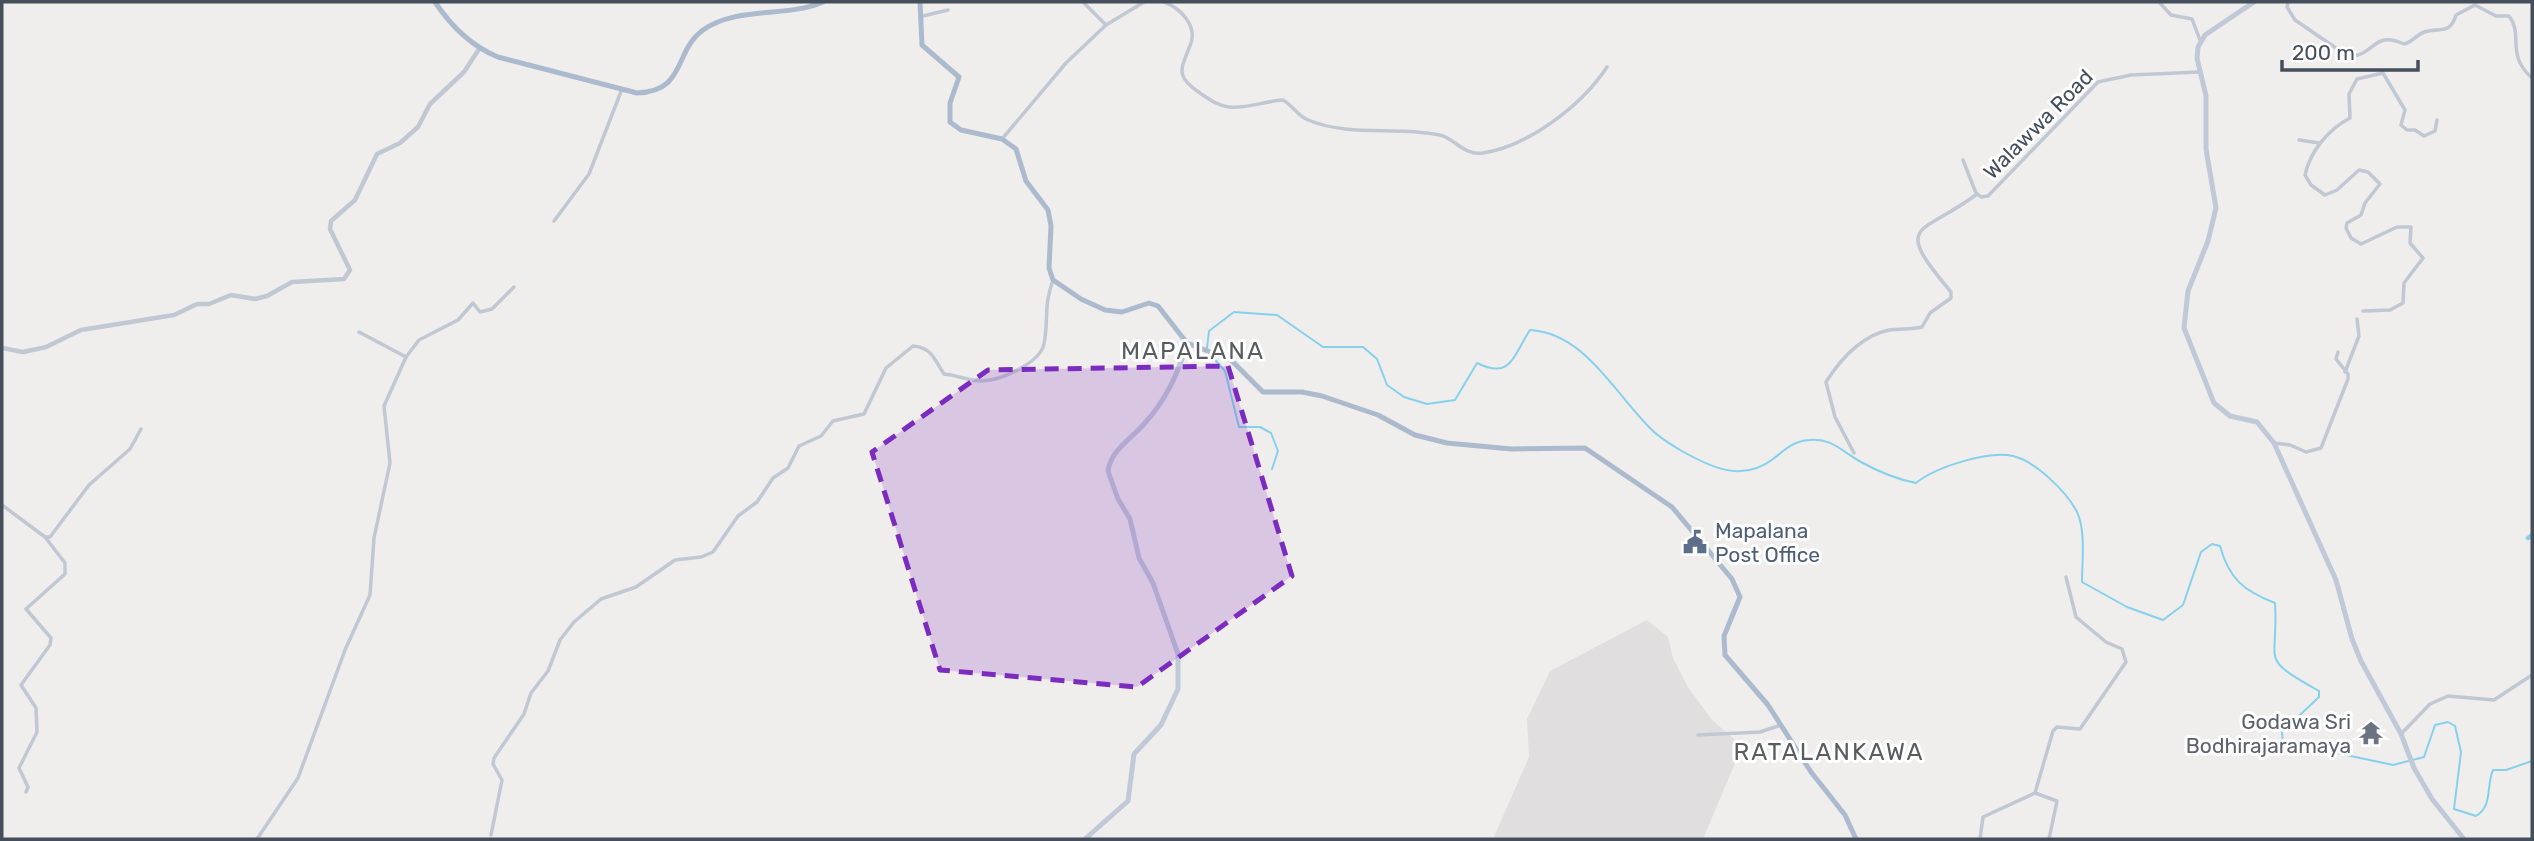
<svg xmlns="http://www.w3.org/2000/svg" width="2534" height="841" font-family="Rubik,sans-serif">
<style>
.education{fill:#e1dedf}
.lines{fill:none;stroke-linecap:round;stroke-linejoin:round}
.stream{stroke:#85d1ed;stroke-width:2}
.canal{stroke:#85d1ed;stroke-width:4.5}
.minor{stroke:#c0c8d3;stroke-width:3.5}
.tertiary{stroke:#c0c8d3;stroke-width:4.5}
.secondary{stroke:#bfc9d7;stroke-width:5}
.primary{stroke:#acbacd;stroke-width:5}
.marked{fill:#7b2cbf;fill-opacity:0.2;stroke:#7b2cbf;stroke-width:5;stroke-dasharray:14 9;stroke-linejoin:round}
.labels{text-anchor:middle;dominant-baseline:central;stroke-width:6;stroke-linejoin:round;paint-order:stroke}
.street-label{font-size:21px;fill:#454f5b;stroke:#fff}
.service-label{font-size:21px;fill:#4e5e75;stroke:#fff;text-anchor:start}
.worship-label{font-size:21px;fill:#5b616d;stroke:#fff;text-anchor:end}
.quarter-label{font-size:24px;letter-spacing:2px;fill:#595d62;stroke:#fff}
</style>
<rect width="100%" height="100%" fill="#f0eded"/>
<!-- education -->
<path class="education" d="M 1647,620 L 1668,637 L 1673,658 L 1688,687 L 1712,720 L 1734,739 L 1735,763 L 1703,839 L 1493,839 L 1529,757 L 1527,719 L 1550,671 Z"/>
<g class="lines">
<!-- stream -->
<g class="stream">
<path d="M 1207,348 L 1209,331 L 1234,312 L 1277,315 L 1323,347 L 1363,347 L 1377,359 L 1387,385 L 1404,397 L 1427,404 L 1455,400 L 1477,363 C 1511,380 1513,356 1530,330 C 1585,333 1615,394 1650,428 C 1658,437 1670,444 1680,450 C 1710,467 1742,483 1773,459 C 1785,450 1793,441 1809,440 C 1831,437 1844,453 1861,462 C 1879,472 1896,479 1916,483 C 1934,468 1988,450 2013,456 C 2035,461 2067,492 2077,512 C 2086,531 2082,561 2082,582 L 2127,607 L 2163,620 L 2183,605 L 2201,552 L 2212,544 L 2220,546 C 2229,579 2244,591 2275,603 C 2279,665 2257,656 2319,691 L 2319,697 L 2282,732 L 2283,746 L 2287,749 L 2318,749 L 2393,765 L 2424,757 L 2435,725 L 2448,722 L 2455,726 L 2461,752 L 2454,809 L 2476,816 C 2493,806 2486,786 2493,770 L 2506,770 L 2532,761"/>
<path d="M 1209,353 L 1225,371 L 1239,427 L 1260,427 L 1271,433 L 1278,451 L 1272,469"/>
</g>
<!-- canal -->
<path class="canal" d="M 2528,538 L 2532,535"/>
<!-- minor -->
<g class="minor">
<path d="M 1083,2 L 1106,25"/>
<path d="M 1164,2 C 1180,8 1197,25 1191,43 C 1182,68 1173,75 1200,93 C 1209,99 1218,106 1229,107 C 1247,109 1265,101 1283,100 C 1292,105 1298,116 1308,120 C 1349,137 1397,126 1440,135 C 1456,139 1464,156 1483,153 C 1529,146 1582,105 1607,67"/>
<path d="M 2159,2 L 2171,15 L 2192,19 L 2200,40"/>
<path d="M 2288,2 L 2287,7 L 2295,20 L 2349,57 C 2377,54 2373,30 2404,44 C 2413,42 2416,35 2424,32 C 2440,27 2450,35 2456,15 L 2475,5 L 2496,16 L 2509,16 C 2524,35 2505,54 2532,78"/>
<path d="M 923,16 L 948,10"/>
<path d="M 1002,139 L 1066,63 L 1106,25 L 1144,2"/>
<path d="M 2299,140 L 2319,143"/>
<path d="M 1963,160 L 1976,193 L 1981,197 L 1988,196 L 2098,82 L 2131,75 L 2199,72"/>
<path d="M 554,221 L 589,174 L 622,89"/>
<path d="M 2363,311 L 2390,310 L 2403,303 L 2404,283 L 2423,258 L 2410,243 L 2411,227 L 2397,227 L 2361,244 L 2351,238 L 2346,228 L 2347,223 L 2361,215 L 2365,203 L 2380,184 L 2368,172 L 2359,170 L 2337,190 L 2325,195 L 2311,185 L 2305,175 C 2310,151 2329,129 2350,118 L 2349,94 L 2357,79 L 2383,73 L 2405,110 L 2401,125 L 2407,130 L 2415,130 L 2424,136 L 2435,131 L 2437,120"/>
<path d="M 406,357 L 419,340 L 458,320 L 473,303 L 480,312 L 492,309 L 514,287"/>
<path d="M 2345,372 L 2359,336 L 2357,319"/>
<path d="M 2274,443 L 2290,445 L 2306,452 L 2321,448 L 2348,379 L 2348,374 L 2336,359 L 2338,352"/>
<path d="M 1854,453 L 1835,417 L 1826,382 C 1840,360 1861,336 1889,330 C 1900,328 1910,330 1922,327 L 1930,313 L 1951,298 L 1951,292 C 1890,220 1922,236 1977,194"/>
<path d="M 2,505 L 45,537 L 50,537 L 89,485 L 130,449 L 141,429"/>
<path d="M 2401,734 L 2430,704 L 2448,696 L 2494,700 L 2532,675"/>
<path d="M 1698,735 L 1760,732 L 1781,725"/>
<path d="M 26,792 L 28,787 L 19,768 L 37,732 L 36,708 L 21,685 L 50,645 L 51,638 L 26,609 L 65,574 L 65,563 L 45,537"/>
<path d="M 2035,793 L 2057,801 L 2049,839"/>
<path d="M 491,835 L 502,780 L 493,764 L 494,758 L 524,714 L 531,693 L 548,671 L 560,640 L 574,622 L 601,599 L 636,587 L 675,560 L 701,557 L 713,552 L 738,516 L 757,502 L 773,478 L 788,468 L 799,446 L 821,436 L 833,421 L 864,414 L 886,368 L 913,346 C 932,347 935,361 944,374 C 956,375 970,381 981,381 C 1000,381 1040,363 1044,344 C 1049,319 1043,308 1053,280"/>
<path d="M 257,839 L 298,778 L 345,650 L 370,595 L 374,538 L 390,463 L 384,406 L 406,357 L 359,332"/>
<path d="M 1980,839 L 1983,817 L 2035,793 L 2053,731 L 2057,727 L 2080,729 L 2126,662 L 2122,649 L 2106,642 L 2076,617 L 2066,577"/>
</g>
<!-- tertiary -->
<path class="tertiary" d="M 2,348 L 23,352 L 46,347 L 81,330 L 174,315 L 197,304 L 209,304 L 231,295 L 255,299 L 267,296 L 292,282 L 344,279 L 350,270 L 330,229 L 331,221 L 355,200 L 377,154 L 400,143 L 418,127 L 430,104 L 464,72 L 479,49"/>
<!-- secondary -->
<g class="secondary">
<path d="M 2254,2 L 2205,35 L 2198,47 L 2197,58 L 2206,96 L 2206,149 L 2216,208 L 2208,241 L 2188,291 L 2184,328 L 2214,403 L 2230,416 L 2257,422 L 2274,443 L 2336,580 L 2352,639 L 2361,661 L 2401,734 L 2414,768 L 2432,799 L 2464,839"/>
<path d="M 1085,839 L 1128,801 L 1134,754 L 1161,725 L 1178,689 L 1178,654 L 1153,583 L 1139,558 L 1130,519 L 1118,499 L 1108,471 C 1111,450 1131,439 1144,424 C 1166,400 1178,374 1187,343"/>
</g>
<!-- primary -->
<g class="primary">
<path d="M 435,2 C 451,26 471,46 498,57 L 637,93 C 687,91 673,52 703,30 C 737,6 786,18 823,2"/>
<path d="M 920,2 L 922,45 L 959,77 L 950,103 L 950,122 L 961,130 L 1002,139 L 1016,149 L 1026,181 L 1048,210 L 1051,226 L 1049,268 L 1053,280 L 1081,299 L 1105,310 L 1122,312 L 1149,303 L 1158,306 L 1187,343 L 1231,360 L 1263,392 L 1302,392 L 1322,396 L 1378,415 L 1415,435 L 1447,443 L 1511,449 L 1585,448 L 1672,507 L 1732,579 L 1740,597 L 1724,636 L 1725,655 L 1768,705 L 1811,772 L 1845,815 L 1856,839"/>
</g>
</g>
<!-- marked area -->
<path class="marked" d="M 1228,366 L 1292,576 L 1137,687 L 940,670 L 872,452 L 988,370 Z"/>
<!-- icons -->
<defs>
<g id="civic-bare" transform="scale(1.89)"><path d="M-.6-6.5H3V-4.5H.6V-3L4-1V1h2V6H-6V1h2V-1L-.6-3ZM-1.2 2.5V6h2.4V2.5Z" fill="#5c6f8a" stroke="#fff" stroke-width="2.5" paint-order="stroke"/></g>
<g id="temple-bare" transform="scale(1.89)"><path d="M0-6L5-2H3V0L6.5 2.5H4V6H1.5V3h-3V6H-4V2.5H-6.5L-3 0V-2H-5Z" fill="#6b7280" stroke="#fff" stroke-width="2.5" paint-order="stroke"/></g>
</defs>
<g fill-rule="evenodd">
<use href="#civic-bare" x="1695" y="542"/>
<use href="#temple-bare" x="2371" y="733"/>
</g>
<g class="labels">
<!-- street labels -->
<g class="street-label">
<text transform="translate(2038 124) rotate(-45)">Walawwa Road</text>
</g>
<!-- service labels -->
<g class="service-label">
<text x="1715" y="530">Mapalana<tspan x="1715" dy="24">Post Office</tspan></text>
</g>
<!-- worship labels -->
<g class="worship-label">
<text x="2351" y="721">Godawa Sri<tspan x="2351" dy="24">Bodhirajaramaya</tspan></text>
</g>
<!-- quarter labels -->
<g class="quarter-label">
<text x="1193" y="351">MAPALANA</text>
<text x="1829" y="752">RATALANKAWA</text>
</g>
</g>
<!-- border -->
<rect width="2534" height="841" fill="none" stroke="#454f5b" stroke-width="7"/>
<!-- scale -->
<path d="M2282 60v10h136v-10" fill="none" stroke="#454f5b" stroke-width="3.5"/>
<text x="2292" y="60" font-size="21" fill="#454f5b" stroke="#ffffff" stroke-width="5" paint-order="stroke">200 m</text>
</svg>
